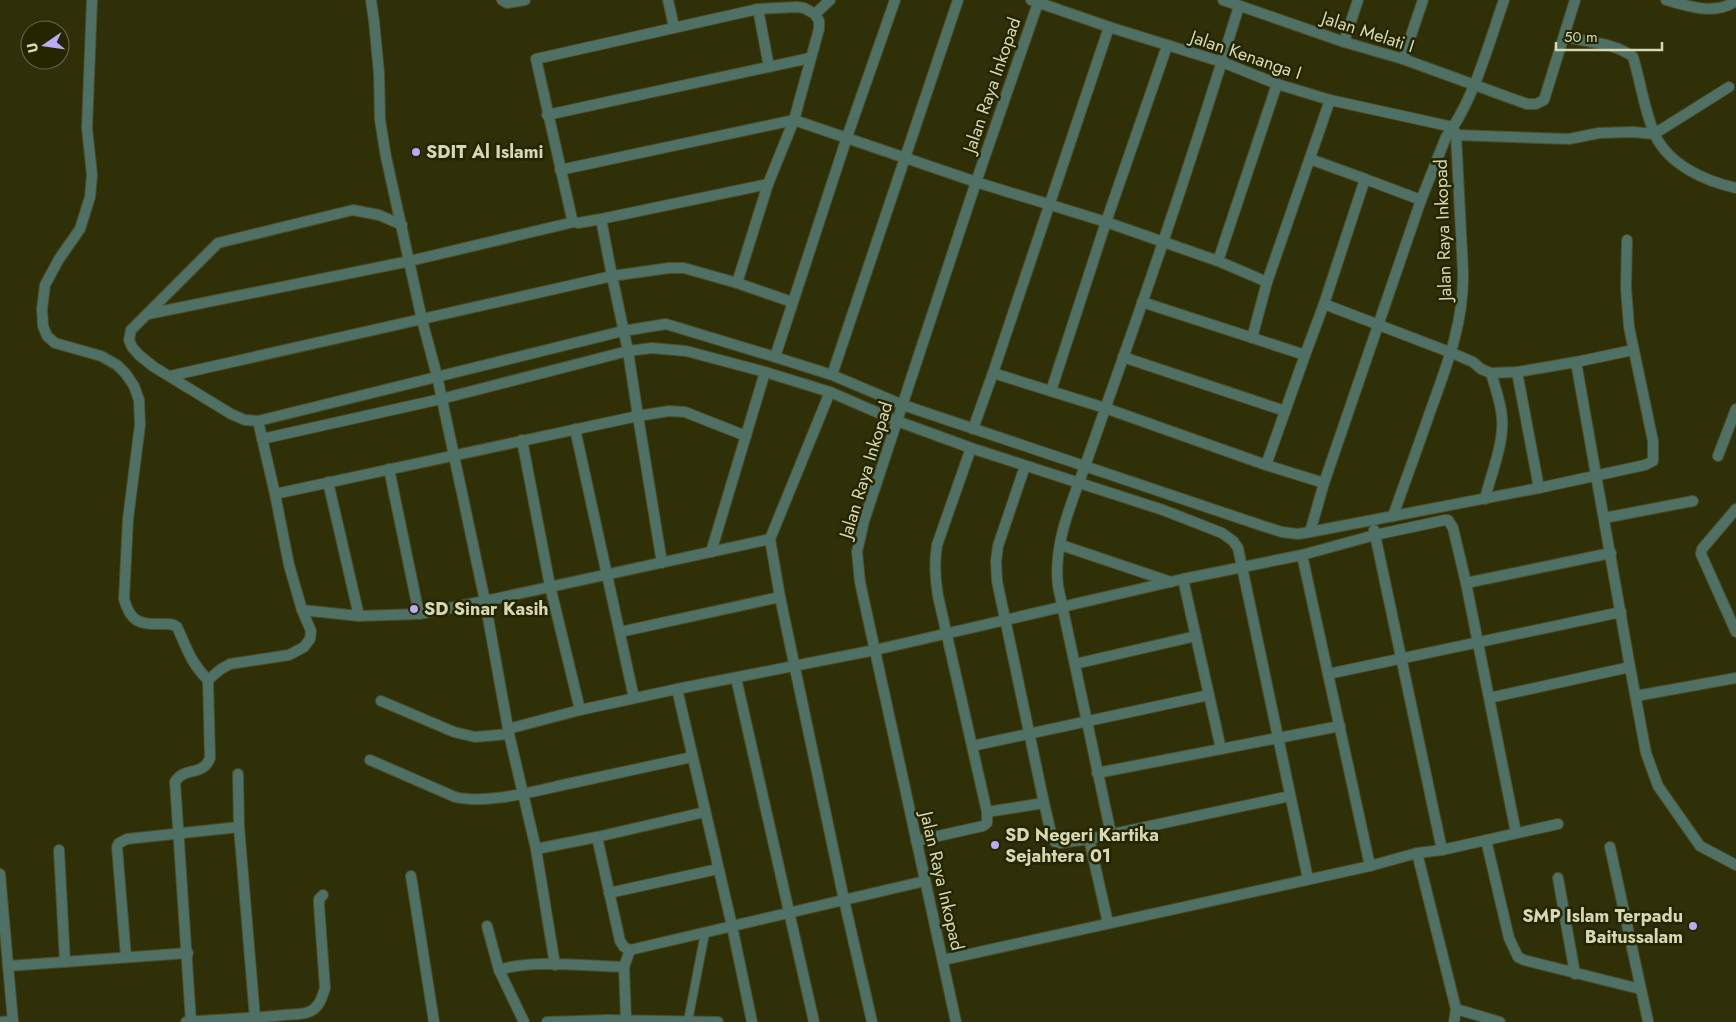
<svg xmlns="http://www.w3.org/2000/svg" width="1736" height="1022" font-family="Jost,sans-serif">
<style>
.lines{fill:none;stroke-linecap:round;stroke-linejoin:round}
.service-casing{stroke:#4d4e26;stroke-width:10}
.minor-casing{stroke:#4d4e26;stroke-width:12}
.service{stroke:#4e7065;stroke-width:8}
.minor{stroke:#4e7065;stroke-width:10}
.poi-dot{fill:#b8abf7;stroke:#252600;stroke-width:2}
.labels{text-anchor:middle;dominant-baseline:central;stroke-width:5;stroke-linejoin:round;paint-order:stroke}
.street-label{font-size:18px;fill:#d5d8b4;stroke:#252600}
.poi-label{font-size:18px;font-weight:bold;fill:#d5d8b4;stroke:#252600;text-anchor:start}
</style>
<rect width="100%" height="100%" fill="#2f3007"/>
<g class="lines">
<!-- service casing -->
<g class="service-casing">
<path id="service" d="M 688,1021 L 705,933"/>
</g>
<!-- minor casing -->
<g class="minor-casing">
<g id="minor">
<path d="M 92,0 L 87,128 L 92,175 L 90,197 L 80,229 L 59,259 L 45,285 L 42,309 L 43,326 L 47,336 L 55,343 L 101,356 L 117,365 L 126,374 L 134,386 L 139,400 L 140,425 L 128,519 L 124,599 C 130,621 139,625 162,624 C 168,624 172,623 177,627 C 187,648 190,662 208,680"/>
<path d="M 502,0 L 507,3 L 525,0"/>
<path d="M 668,0 L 674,27"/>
<path d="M 1031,0 L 1109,27 L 1222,62 L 1277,84 L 1330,100 L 1453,127 L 1446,137 L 1421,200 L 1324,483 L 1310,532"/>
<path d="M 1223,0 L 1344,42 L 1403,59 L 1527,104 L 1536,104 L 1544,100 L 1575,0"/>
<path d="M 1666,0 C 1689,6 1714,16 1736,1"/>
<path d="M 758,9 L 769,67"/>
<path d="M 815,14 L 830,0"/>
<path d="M 1565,37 C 1586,42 1616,43 1633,57 C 1641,83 1644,110 1655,135 C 1669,165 1705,181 1736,188"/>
<path d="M 1344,42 L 1358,0"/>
<path d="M 1403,59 L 1423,0"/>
<path d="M 547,115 L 810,58"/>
<path d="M 1456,135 L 1569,139 L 1599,133 L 1633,132 L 1654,134 L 1729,87"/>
<path d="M 1310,159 L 1365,179"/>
<path d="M 560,170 L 794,120 L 976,182 L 1106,222 L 1218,261 L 1267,282"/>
<path d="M 601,219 L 768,184"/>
<path d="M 402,225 L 379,215 L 353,210 L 218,243 L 131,330 L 129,340 L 132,347 L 139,355 L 154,367 L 231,414 L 245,420 L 258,421 L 623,331 L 666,324 L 775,357 L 832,375 L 903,405 L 1263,526 L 1282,532 L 1298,534 L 1310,532 L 1539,488 L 1645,465 L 1653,461 L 1653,441 L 1629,327 L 1626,288 L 1627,240"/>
<path d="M 1218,261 L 1277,84"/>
<path d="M 737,283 L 792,302"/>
<path d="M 1142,302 L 1305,355 L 1324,304 L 1365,179 L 1421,200"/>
<path d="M 1324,304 L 1452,353 L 1473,362 L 1481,369 L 1491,373 L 1517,372 L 1576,362 L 1633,350"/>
<path d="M 148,314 L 410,261 L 574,222"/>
<path d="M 1252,338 L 1267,282 L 1330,100"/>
<path d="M 775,357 L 847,137 L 895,0"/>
<path d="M 1123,357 L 1285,411"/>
<path d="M 1517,372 L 1539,488"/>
<path d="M 993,373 L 1105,408 L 1266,465 L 1324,483"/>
<path d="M 832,375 L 958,0"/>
<path d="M 170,376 L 612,276 L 601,219 L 578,223 L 574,222 L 572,219 L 536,59 L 758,9 L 797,7 L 804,8 L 815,14 L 819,21 L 819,29 L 794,120 L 768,184 L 737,283 L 684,268 L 669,268 L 612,276 L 628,351 L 638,416 L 669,411 L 685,412 L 746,436"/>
<path d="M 1051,391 L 1106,222 L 1167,46"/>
<path d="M 258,421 L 275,494"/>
<path d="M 575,429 L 634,698"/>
<path d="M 973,429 L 993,373 L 1109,27"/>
<path d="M 262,439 L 441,399 L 628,351 L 652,348 L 686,351 L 765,372 L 830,392 L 897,421 L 971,448 L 1163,510 L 1222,533 L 1233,541 L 1238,548 L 1308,879"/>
<path d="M 522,440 L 550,586 L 580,710"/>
<path d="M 971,448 L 937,545 C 934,563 935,579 938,596 L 972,746"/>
<path d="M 1718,456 L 1736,409"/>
<path d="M 1266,465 L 1305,355"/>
<path d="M 1025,466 L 998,546 L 996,561 L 997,581 L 1044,803 L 1051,833 L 1055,842 L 1060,843 L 1089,839 L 1290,796"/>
<path d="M 389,469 L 419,614"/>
<path d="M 328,482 L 359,616"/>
<path d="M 1485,499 C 1491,473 1504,445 1502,418 C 1501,403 1495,387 1491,373"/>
<path d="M 1736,509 L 1702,549 L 1701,554 L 1736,632"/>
<path d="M 1393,516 C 1405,482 1418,447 1430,412 C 1447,365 1464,323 1463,272 L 1456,135 L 1453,127 C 1477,89 1489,43 1504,0"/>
<path d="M 1604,518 L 1693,501"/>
<path d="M 1374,530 L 1442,850"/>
<path d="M 770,539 L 830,392"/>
<path d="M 1061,545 L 1171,582"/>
<path d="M 711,552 L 765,372"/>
<path d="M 1302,555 L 1328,674"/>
<path d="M 1183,579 L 1221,749"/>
<path d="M 1466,583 L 1611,553"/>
<path d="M 302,610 L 359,616 L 419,614 L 485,601 L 437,376 L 422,320 L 386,157 L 380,120 L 379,73 L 374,21 L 371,0"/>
<path d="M 620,632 L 780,597"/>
<path d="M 1075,664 L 1196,636"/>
<path d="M 1630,667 L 1646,753 L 1658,786 L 1700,846 L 1736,865"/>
<path d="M 736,678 L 814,1022"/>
<path d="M 677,689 L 875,650 L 1183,579 L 1302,555 L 1375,535 L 1445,520 L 1448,520 L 1453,528 L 1466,583 L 1516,833"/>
<path d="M 1636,696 L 1736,678"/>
<path d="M 1489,698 L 1630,667 L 1576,362"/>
<path d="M 381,701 L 454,732 L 475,737 L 509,734"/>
<path d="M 508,729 L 580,710 L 677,689 L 732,926 L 752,1022"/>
<path d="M 370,760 L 455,797 C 488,805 538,790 572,783 C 612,774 652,766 692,757"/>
<path d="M 1097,773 L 1340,726"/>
<path d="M 238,774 L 239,827 L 255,1018"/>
<path d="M 987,812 L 1044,803"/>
<path d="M 1111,834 L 1058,586 C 1053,545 1071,504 1085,466 C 1098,430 1110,394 1123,358 C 1164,242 1203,124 1239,6"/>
<path d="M 597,837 L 620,941 L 624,947 L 630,950 L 925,881"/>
<path d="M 1089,839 L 1108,923"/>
<path d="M 1486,840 L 1509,938 L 1518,957 L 1524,960 L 1640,989"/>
<path d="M 916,841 L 983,826 L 987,823 L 987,812 L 972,746 L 1209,695"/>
<path d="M 1610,847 L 1648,1021"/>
<path d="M 536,849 L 597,837 L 705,812"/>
<path d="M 59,850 L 65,962"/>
<path d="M 1417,853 L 1456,1009 L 1454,1022"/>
<path d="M 1370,866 L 1328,674 L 1621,612"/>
<path d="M 0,874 L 13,1022"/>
<path d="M 411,876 L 434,1022"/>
<path d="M 1558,878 L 1575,974"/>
<path d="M 609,893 L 718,869"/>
<path d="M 487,926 L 499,970"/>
<path d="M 126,957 L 117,847 L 119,843 L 127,839 L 239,827"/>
<path d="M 943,960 L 1370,866 L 1417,853 L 1442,850 L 1558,824"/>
<path d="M 555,965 L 536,849 L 509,734 L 485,601 L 770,539 L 780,597 L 844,900 L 872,1022"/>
<path d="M 8,966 L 188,953"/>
<path d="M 1456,1009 L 1500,1022"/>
<path d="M 607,1020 L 718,1022"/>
<path d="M 626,1020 L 624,967 L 630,950"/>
<path d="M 0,1022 L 13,1021"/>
<path d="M 186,1022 C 219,1019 252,1019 284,1015 C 293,1014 304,1015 311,1011 C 320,1006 322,997 325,988 L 319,905 L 319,899 L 323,895"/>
<path d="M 191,1022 L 175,782 C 184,766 203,777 210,758 L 208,680 L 221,669 L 230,664 L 289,655 L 304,647 L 310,639 L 311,631 L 302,610 L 289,565 L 275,494 L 638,416 L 662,563"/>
<path d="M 524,1022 L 499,970 C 530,959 589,966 624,967"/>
<path d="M 547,1022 L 607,1020 L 607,1022"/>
<path d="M 956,1022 L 860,582 L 857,552 L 864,521 L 976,182 L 1039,0"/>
</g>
</g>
<!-- service -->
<use href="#service" class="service"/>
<!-- minor -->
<use href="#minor" class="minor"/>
</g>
<!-- markers -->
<g class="poi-dot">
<circle cx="416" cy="152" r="5"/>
<circle cx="414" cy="609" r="5"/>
<circle cx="995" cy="845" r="5"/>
<circle cx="1693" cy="926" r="5"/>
</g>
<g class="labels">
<!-- street labels -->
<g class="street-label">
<text transform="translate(1368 32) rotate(18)">Jalan Melati I</text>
<text transform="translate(1246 55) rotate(19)">Jalan Kenanga I</text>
<text transform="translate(992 85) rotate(-71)">Jalan Raya Inkopad</text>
<text transform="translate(1443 230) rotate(-92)">Jalan Raya Inkopad</text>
<text transform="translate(866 470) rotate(-73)">Jalan Raya Inkopad</text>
<text transform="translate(942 881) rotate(77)">Jalan Raya Inkopad</text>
</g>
<!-- poi labels -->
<g class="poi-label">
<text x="426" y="152">SDIT Al Islami</text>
<text x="424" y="609">SD Sinar Kasih</text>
<text x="1005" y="835">SD Negeri Kartika<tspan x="1005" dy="21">Sejahtera 01</tspan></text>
<text x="1683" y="916" text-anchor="end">SMP Islam Terpadu<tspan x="1683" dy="21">Baitussalam</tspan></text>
</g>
</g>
<!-- north arrow -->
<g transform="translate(45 45) rotate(257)"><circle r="24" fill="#252600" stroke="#6b6d48"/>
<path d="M0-4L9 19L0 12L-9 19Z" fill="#b8abf7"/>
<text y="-8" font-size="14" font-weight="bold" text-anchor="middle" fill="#d5d8b4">U</text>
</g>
<!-- scale -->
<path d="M1556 42v8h106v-8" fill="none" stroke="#d5d8b4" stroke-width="2.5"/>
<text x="1564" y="42" font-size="15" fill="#d5d8b4" stroke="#252600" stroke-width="4" paint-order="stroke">50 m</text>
</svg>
